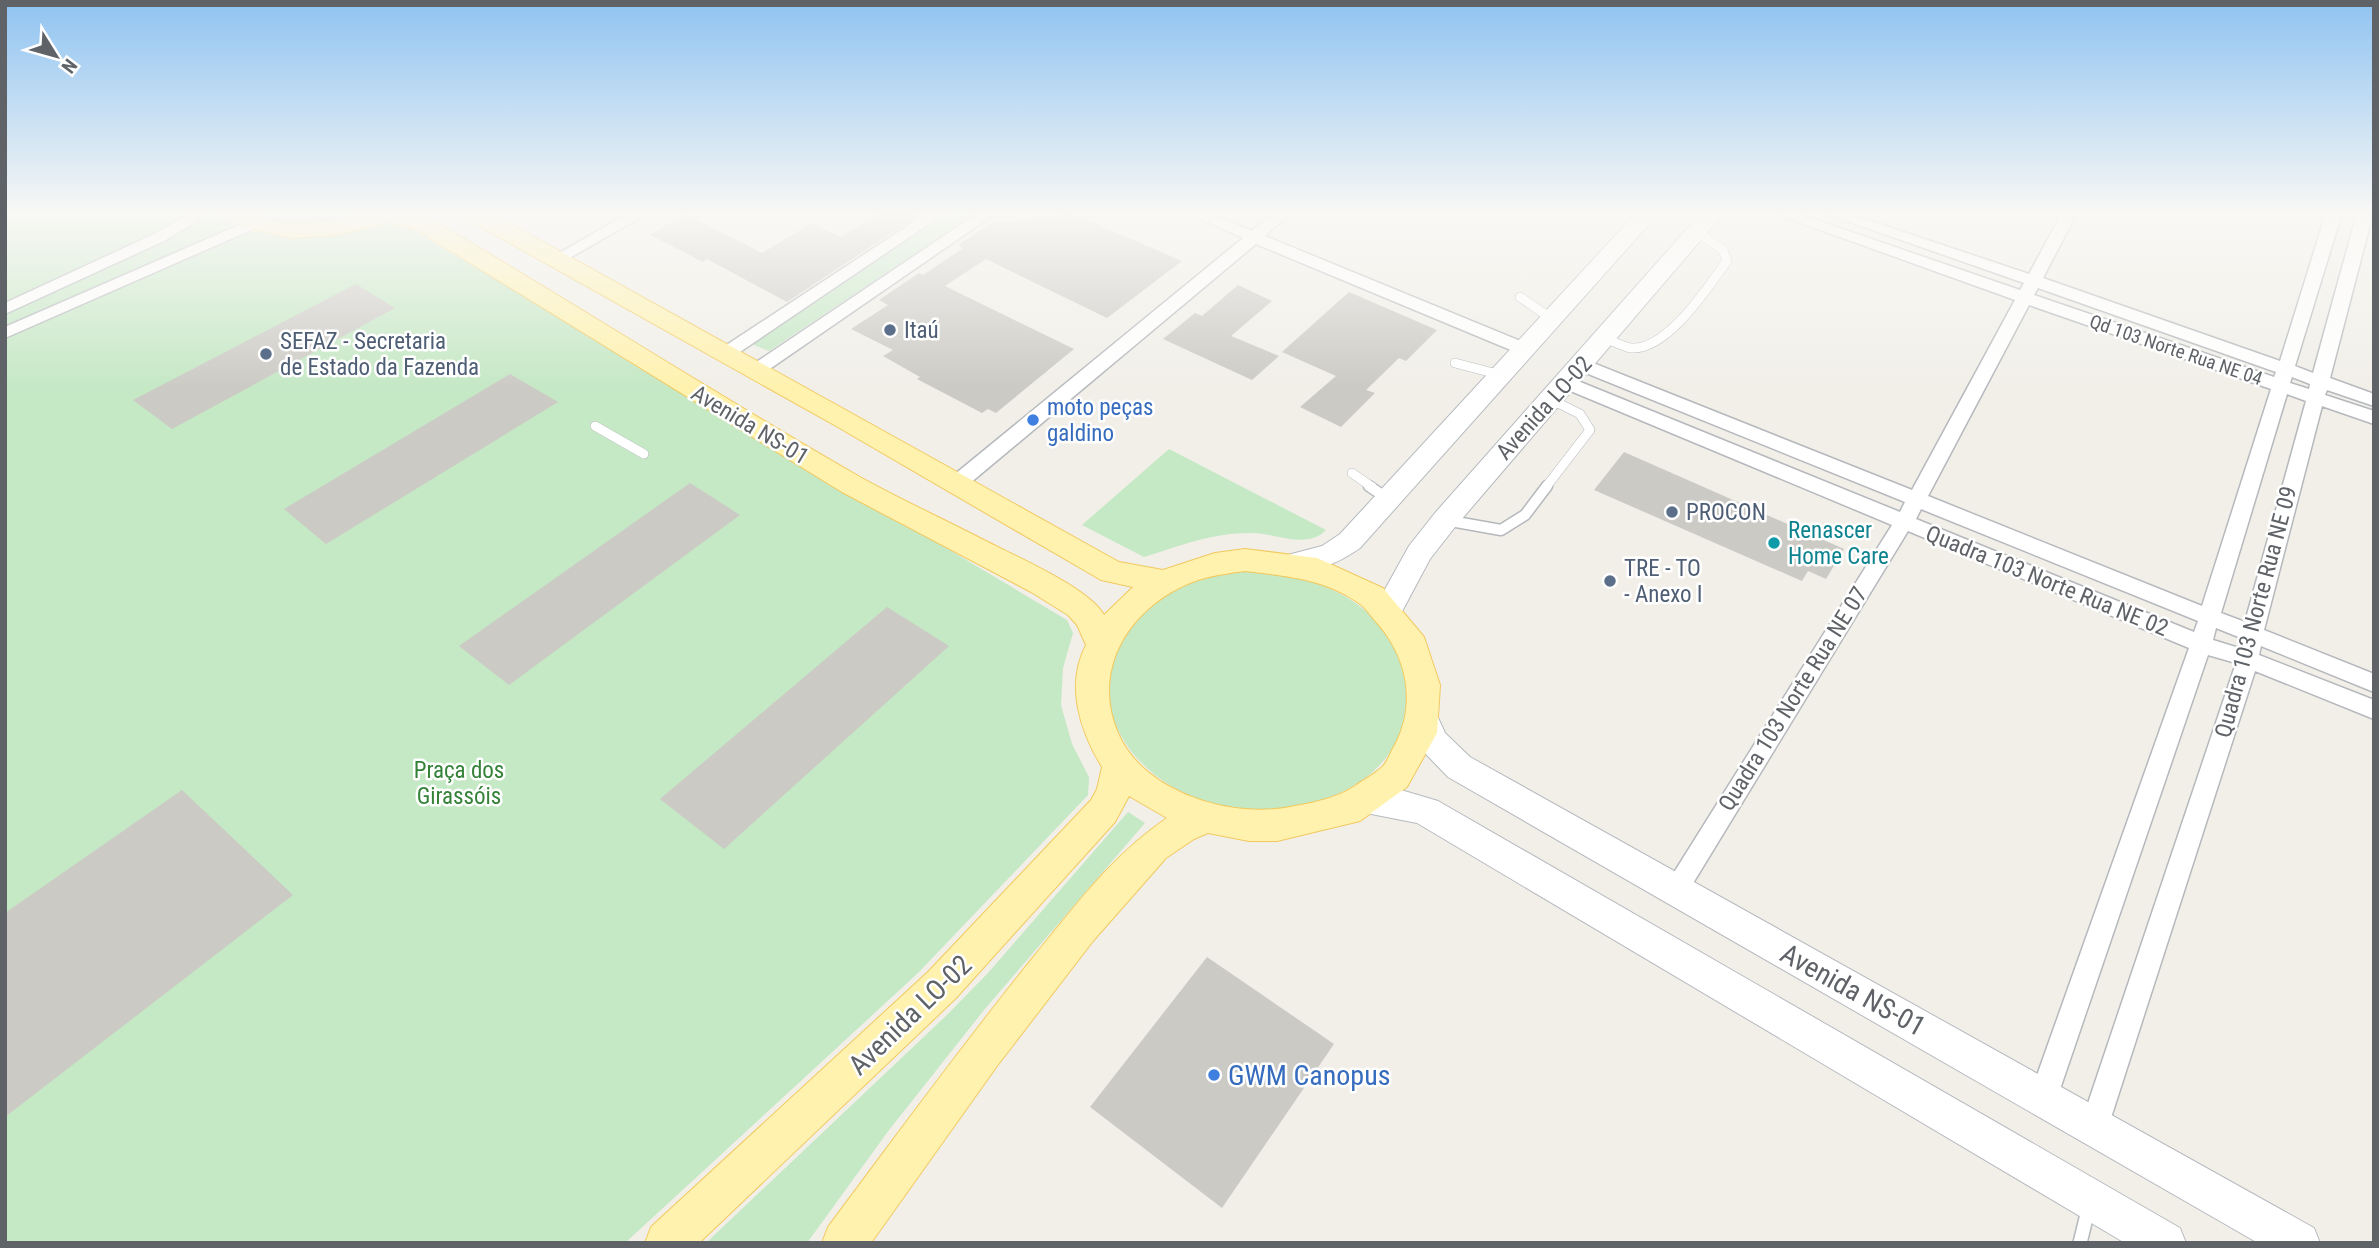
<svg xmlns="http://www.w3.org/2000/svg" width="2379" height="1248" font-family="'Roboto Condensed',sans-serif">
<style>
.green{fill:#c5e8c5}
.building{fill:#cccac5}
.lines{fill:none;stroke-linecap:round;stroke-linejoin:round}
.lane-far2-casing{stroke:#b5b8bc;stroke-width:10}
.lane-far1-casing{stroke:#b5b8bc;stroke-width:13}
.lane-casing{stroke:#b5b8bc;stroke-width:16}
.street-casing{stroke:#b5b8bc;stroke-width:3}
.secondary-casing{stroke:#b6babf;stroke-width:2}
.primary-casing{stroke:#f2c960;stroke-width:2}
.lane-far2{stroke:#fff;stroke-width:9}
.lane-far1{stroke:#fff;stroke-width:10}
.lane{stroke:#fff;stroke-width:13}
.street{fill:#fff;fill-rule:evenodd}
.secondary{fill:#fff;fill-rule:evenodd}
.primary{fill:#fff2af;fill-rule:evenodd}
.service-dot{fill:#5c6f8a;stroke:#fff;stroke-width:2.5}
.shop-dot{fill:#3f7fe0;stroke:#fff;stroke-width:2.5}
.culture-dot{fill:#0f9aa8;stroke:#fff;stroke-width:2.5}
.labels{text-anchor:middle;dominant-baseline:central;stroke-width:5;stroke-linejoin:round;paint-order:stroke}
.far-street-label{font-size:19px;fill:#5f6368;stroke:#fff}
.service-label{font-size:23px;fill:#4e5e75;stroke:#fff;text-anchor:start}
.shop-label{font-size:23px;fill:#366cbe;stroke:#fff;text-anchor:start}
.street-label{font-size:23px;fill:#5f6368;stroke:#fff}
.culture-label{font-size:23px;fill:#0d838f;stroke:#fff;text-anchor:start}
.park-label{font-size:23px;fill:#348238;stroke:#fff}
.near-street-label{font-size:28px;fill:#5f6368;stroke:#fff}
.near-shop-label{font-size:28px;fill:#366cbe;stroke:#fff;text-anchor:start}
</style>
<rect width="100%" height="100%" fill="#f1efe8"/>
<!-- green -->
<g class="green">
<path d="M 5,213 L 214,213 L 243,231 L 278,234 L 380,221 L 402,224 L 1067,620 L 1073,633 L 1063,668 L 1061,705 L 1072,744 L 1089,777 L 1088,795 L 918,973 L 625,1243 L 5,1243 Z"/>
<path d="M 249,213 L 375,213 C 337,223 285,236 249,213 Z"/>
<path d="M 949,213 L 976,213 L 769,351 L 751,344 Z"/>
<path d="M 1169,449 L 1326,530 C 1307,550 1276,533 1252,533 C 1215,532 1179,546 1144,557 L 1082,525 Z"/>
<path d="M 1252,571 C 1452,582 1465,800 1262,811 C 1243,812 1223,807 1205,801 C 1141,782 1086,716 1118,649 C 1121,643 1123,635 1127,630 C 1158,590 1204,574 1252,571 Z"/>
<path d="M 1128,812 L 1145,823 L 984,1010 L 889,1130 L 807,1243 L 706,1243 L 948,1014 L 988,973 Z"/>
</g>
<!-- building -->
<g class="building">
<path d="M 879,213 L 922,213 L 787,302 L 707,259 L 703,262 L 650,235 L 685,214 L 762,253 L 812,223 L 841,237 Z"/>
<path d="M 1071,213 L 1182,261 L 1107,318 L 986,259 L 945,286 L 1074,349 L 996,413 L 988,409 L 982,413 L 917,379 L 920,377 L 883,356 L 893,350 L 851,329 L 888,305 L 879,300 L 919,273 L 923,275 L 963,248 L 958,245 L 995,221 L 1000,223 Z"/>
<path d="M 356,284 L 395,308 L 172,429 L 133,400 Z"/>
<path d="M 1238,285 L 1272,301 L 1231,336 L 1279,356 L 1252,380 L 1163,339 L 1195,313 L 1202,316 Z"/>
<path d="M 1349,292 L 1437,330 L 1406,361 L 1399,358 L 1366,390 L 1375,393 L 1341,427 L 1300,407 L 1336,376 L 1282,352 Z"/>
<path d="M 510,374 L 558,402 L 326,544 L 284,509 Z"/>
<path d="M 1624,452 L 1715,492 L 1844,549 L 1826,579 L 1808,571 L 1802,581 L 1594,490 Z"/>
<path d="M 690,483 L 740,515 L 509,685 L 459,646 Z"/>
<path d="M 887,607 L 949,646 L 724,849 L 660,799 Z"/>
<path d="M 182,790 L 293,895 L 5,1117 L 5,913 Z"/>
<path d="M 1207,957 L 1334,1044 L 1222,1208 L 1090,1107 Z"/>
</g>
<g class="lines">
<!-- lane-far2 casing -->
<g class="lane-far2-casing">
<g id="lane-far2">
<path d="M 1520,297 L 1552,319"/>
<path d="M 1605,338 C 1613,341 1623,347 1631,348 C 1667,351 1708,287 1727,261 L 1723,250 L 1697,232"/>
<path d="M 1455,363 L 1501,375"/>
<path d="M 595,426 L 644,454"/>
<path d="M 1352,473 L 1372,487"/>
<path d="M 1546,487 L 1590,430 L 1580,414 L 1552,400"/>
</g>
</g>
<!-- lane-far1 casing -->
<g class="lane-far1-casing">
<g id="lane-far1">
<path d="M 1369,486 L 1388,499"/>
<path d="M 1445,520 L 1501,530 L 1525,515 L 1547,486"/>
</g>
</g>
<!-- lane casing -->
<g class="lane-casing">
<path id="lane" d="M 2080,1243 L 2089,1206"/>
</g>
<!-- street casing -->
<g class="street-casing">
<g id="street">
<path d="M 191,213 L 210,213 L 164,241 L 5,314 L 5,303 L 152,235 Z"/>
<path d="M 629,213 L 648,213 L 561,263 L 555,265 L 547,260 Z"/>
<path d="M 927,213 L 945,213 L 731,358 L 719,358 L 716,354 L 719,350 Z"/>
<path d="M 978,213 L 996,213 L 761,375 L 749,375 L 746,371 L 749,367 Z"/>
<path d="M 1188,213 L 1209,213 L 1252,231 L 1273,213 L 1290,213 L 1265,236 L 1530,345 L 1533,349 L 1530,353 L 1518,353 L 1256,244 L 963,489 L 949,489 L 946,484 L 949,479 L 1243,238 Z"/>
<path d="M 1773,213 L 1796,213 L 2020,290 L 2024,283 L 1824,213 L 1847,213 L 2029,274 L 2062,213 L 2077,213 L 2043,278 L 2280,361 L 2326,213 L 2342,213 L 2295,366 L 2313,373 L 2357,213 L 2373,213 L 2330,378 L 2374,394 L 2374,406 L 2327,390 L 2325,395 L 2374,411 L 2374,424 L 2322,406 L 2264,630 L 2374,674 L 2374,692 L 2261,646 L 2259,655 L 2374,700 L 2374,719 L 2255,671 L 2108,1127 L 2104,1137 L 2094,1141 L 2084,1137 L 2080,1127 L 2236,663 L 2208,655 L 2057,1098 L 2053,1108 L 2043,1112 L 2033,1108 L 2029,1098 L 2189,648 L 1908,531 L 1684,898 L 1675,901 L 1666,898 L 1663,890 L 1892,525 L 1561,387 L 1558,383 L 1561,379 L 1573,379 L 1900,512 L 1905,502 L 1576,369 L 1573,365 L 1576,361 L 1588,361 L 1912,490 L 2015,300 ZM 2038,288 L 2276,372 L 2274,377 L 2034,295 ZM 2029,305 L 2271,389 L 2202,606 L 1928,496 ZM 2292,377 L 2310,384 L 2309,389 L 2290,383 ZM 2287,394 L 2306,401 L 2245,622 L 2221,613 ZM 1921,509 L 2198,621 L 2194,632 L 1916,519 ZM 2216,628 L 2241,638 L 2239,648 L 2213,640 Z"/>
<path d="M 253,219 L 261,224 L 258,227 L 5,338 L 5,327 Z"/>
</g>
</g>
<!-- secondary casing -->
<g class="secondary-casing">
<g id="secondary">
<path d="M 1636,213 L 1659,213 L 1360,548 C 1340,562 1308,578 1284,570 L 1280,563 L 1284,556 L 1322,546 L 1340,534 Z"/>
<path d="M 1701,213 L 1724,213 L 1455,527 L 1430,559 L 1398,619 L 1388,622 L 1378,619 L 1373,611 L 1409,546 L 1435,513 Z"/>
<path d="M 1424,707 L 1435,711 L 1445,733 L 1470,757 L 2314,1228 L 2320,1243 L 2258,1243 L 1448,777 L 1422,750 L 1408,720 L 1413,711 Z"/>
<path d="M 1363,786 L 1401,790 L 1438,801 L 2180,1228 L 2186,1243 L 2125,1243 L 1417,823 L 1351,810 L 1346,800 L 1351,790 Z"/>
</g>
</g>
<!-- primary casing -->
<g class="primary-casing">
<path id="primary" d="M 223,213 L 251,213 L 271,221 L 290,224 L 336,221 L 370,213 L 407,213 L 431,219 C 575,304 715,394 860,477 C 898,498 939,517 978,537 C 1008,553 1089,587 1104,615 L 1133,587 L 1101,580 L 836,426 L 465,218 L 462,213 L 491,213 L 1119,562 L 1163,570 L 1215,553 L 1245,549 L 1317,558 L 1383,588 L 1424,637 L 1440,685 L 1437,733 L 1407,787 L 1360,821 L 1277,841 L 1249,841 L 1208,833 L 1194,839 L 1166,858 L 1093,941 L 997,1066 L 871,1243 L 822,1243 L 828,1227 C 895,1137 961,1047 1031,960 C 1072,910 1113,854 1167,818 L 1129,796 L 1115,822 L 956,998 L 699,1243 L 645,1243 L 651,1227 L 928,972 L 1091,800 L 1097,789 L 1102,767 C 1080,731 1065,685 1086,645 L 1077,625 L 1068,615 L 1031,592 L 842,492 L 415,229 L 388,223 L 336,235 L 290,238 L 242,227 ZM 1245,571 C 1286,576 1326,579 1360,604 C 1367,609 1372,618 1378,624 C 1409,660 1417,708 1392,750 C 1389,756 1386,764 1381,768 C 1373,775 1363,780 1355,786 C 1336,798 1317,802 1295,806 C 1235,820 1144,794 1118,733 C 1089,666 1134,602 1198,580 C 1214,575 1229,573 1245,571 Z"/>
</g>
<!-- lane-far2 -->
<use href="#lane-far2" class="lane-far2"/>
<!-- lane-far1 -->
<use href="#lane-far1" class="lane-far1"/>
<!-- lane -->
<use href="#lane" class="lane"/>
<!-- street -->
<use href="#street" class="street"/>
<!-- secondary -->
<use href="#secondary" class="secondary"/>
<!-- primary -->
<use href="#primary" class="primary"/>
</g>
<!-- sky -->
<linearGradient id="sky" x2="0" y2="1"><stop stop-color="#8fc3f1"/><stop offset="0.55" stop-color="#f9f8f5"/><stop offset="1" stop-color="#f9f8f5" stop-opacity="0"/></linearGradient>
<rect width="2379" height="388" fill="url(#sky)"/>
<!-- markers -->
<g class="service-dot">
<circle cx="890" cy="330" r="7"/>
<circle cx="266" cy="354" r="7"/>
<circle cx="1672" cy="512" r="7"/>
<circle cx="1610" cy="581" r="7"/>
</g>
<g class="shop-dot">
<circle cx="1033" cy="420" r="7"/>
<circle cx="1214" cy="1075" r="7"/>
</g>
<circle class="culture-dot" cx="1774" cy="543" r="7"/>
<g class="labels">
<!-- far-street labels -->
<g class="far-street-label">
<text transform="translate(2176 350) rotate(19)">Qd 103 Norte Rua NE 04</text>
</g>
<!-- service labels -->
<g class="service-label">
<text x="904" y="330">Itaú</text>
<text x="280" y="341">SEFAZ - Secretaria<tspan x="280" dy="26">de Estado da Fazenda</tspan></text>
<text x="1686" y="512">PROCON</text>
<text x="1624" y="568">TRE - TO<tspan x="1624" dy="26">- Anexo I</tspan></text>
</g>
<!-- shop labels -->
<g class="shop-label">
<text x="1047" y="407">moto peças<tspan x="1047" dy="26">galdino</tspan></text>
</g>
<!-- street labels -->
<g class="street-label">
<text transform="translate(1544 408) rotate(-48)">Avenida LO-02</text>
<text transform="translate(750 425) rotate(31)">Avenida NS-01</text>
<text transform="translate(2047 581) rotate(22)">Quadra 103 Norte Rua NE 02</text>
<text transform="translate(2256 612) rotate(-75)">Quadra 103 Norte Rua NE 09</text>
<text transform="translate(1793 699) rotate(-58)">Quadra 103 Norte Rua NE 07</text>
</g>
<!-- culture labels -->
<g class="culture-label">
<text x="1788" y="530">Renascer<tspan x="1788" dy="26">Home Care</tspan></text>
</g>
<!-- park labels -->
<g class="park-label">
<text x="459" y="770">Praça dos<tspan x="459" dy="26">Girassóis</tspan></text>
</g>
<!-- near-street labels -->
<g class="near-street-label">
<text transform="translate(1853 990) rotate(29)">Avenida NS-01</text>
<text transform="translate(910 1015) rotate(-44)">Avenida LO-02</text>
</g>
<!-- near-shop labels -->
<g class="near-shop-label">
<text x="1228" y="1075">GWM Canopus</text>
</g>
</g>
<!-- border -->
<rect width="2379" height="1248" fill="none" stroke="#5f6368" stroke-width="14"/>
<!-- north arrow -->
<g transform="translate(56 56) rotate(127)" stroke="#ffffff" stroke-width="5" paint-order="stroke">
<path d="M0-5L12 26L0 18L-12 26Z" fill="#5f6368"/>
<text y="-10" font-size="19" font-weight="bold" text-anchor="middle" fill="#5f6368">N</text>
</g>
</svg>
